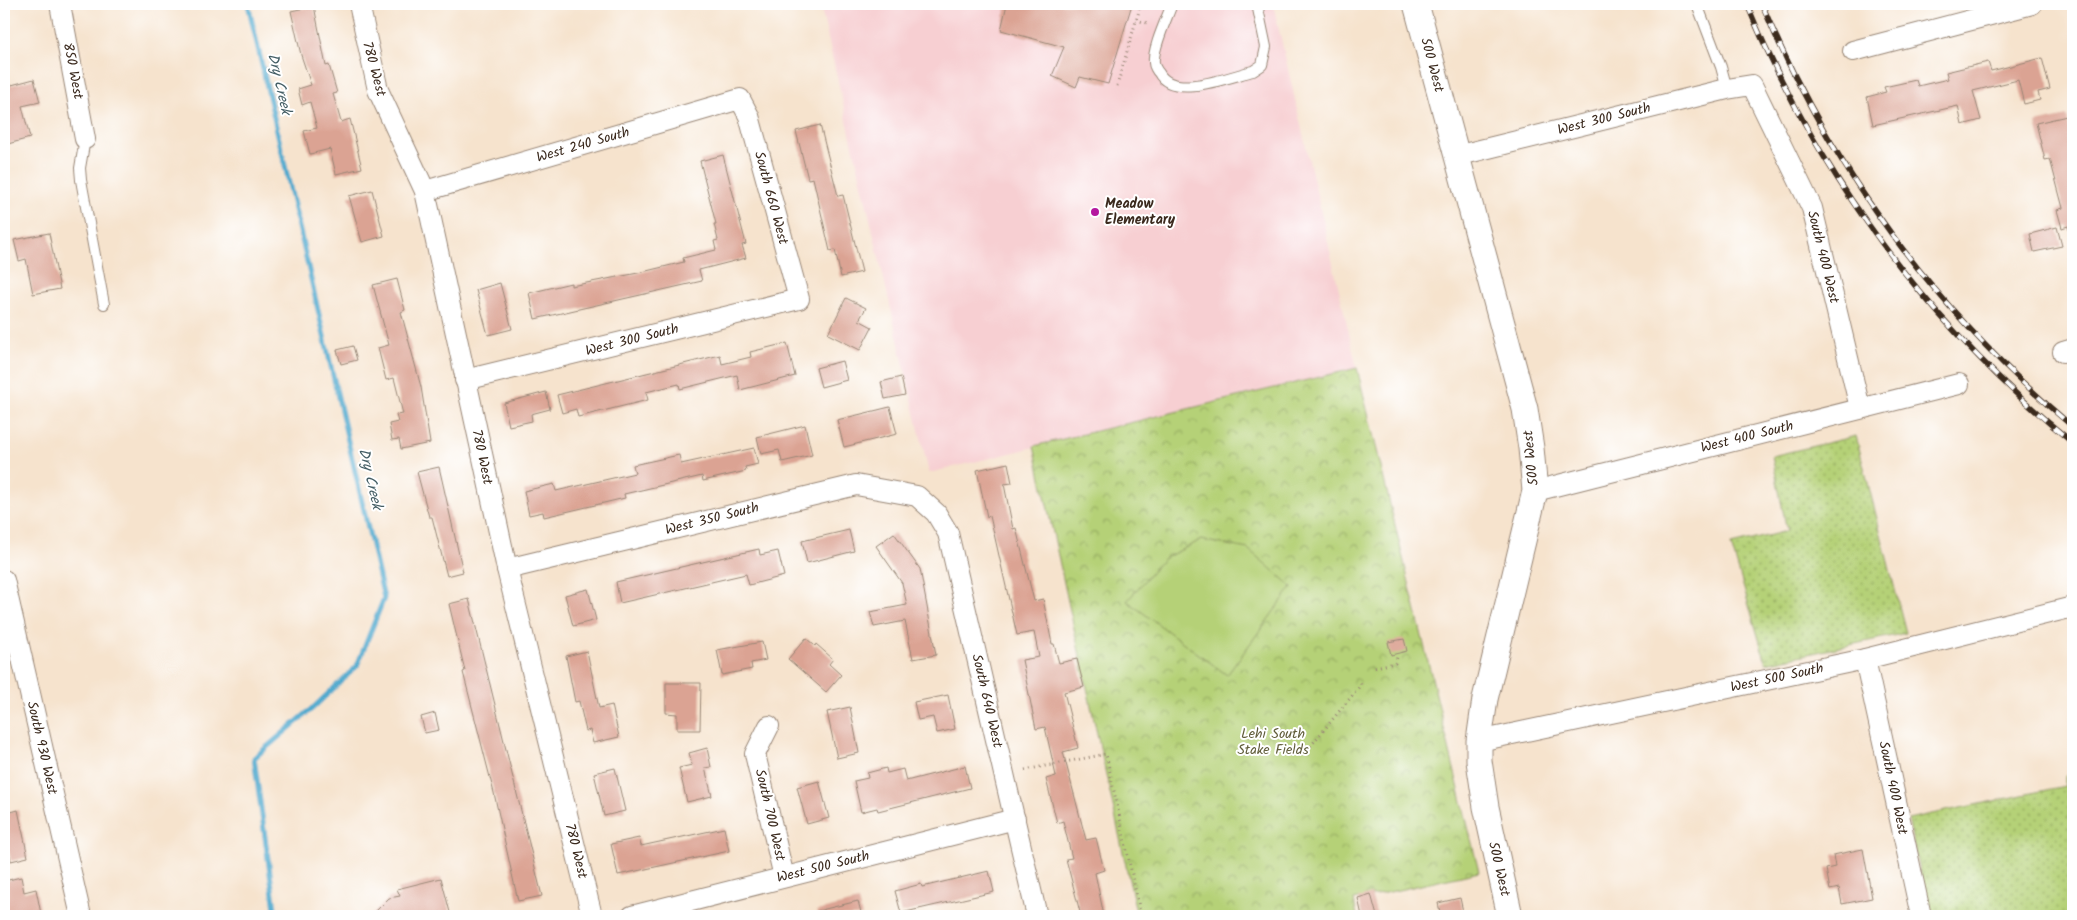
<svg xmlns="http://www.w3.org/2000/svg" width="2077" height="920" font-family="Kalam,sans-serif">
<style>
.built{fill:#f7cfd2}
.grass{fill:url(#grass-dots);stroke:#787e4a}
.park{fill:url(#park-crowns);stroke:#787e4a}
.pitch{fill:#b5d177;stroke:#787e4a}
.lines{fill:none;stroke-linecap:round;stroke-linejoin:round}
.stream{stroke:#50a9cd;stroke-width:5}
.building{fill:#dba393}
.service-casing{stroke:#988676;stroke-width:12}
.minor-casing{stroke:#988676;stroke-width:22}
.tertiary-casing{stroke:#988676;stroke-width:27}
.path{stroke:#988676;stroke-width:3;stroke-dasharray:1 4;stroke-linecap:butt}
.service{stroke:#fff;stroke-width:10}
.minor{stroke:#fff;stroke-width:20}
.tertiary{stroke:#fff;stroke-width:25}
.rail-casing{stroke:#3b2a1e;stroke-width:5.5}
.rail{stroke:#fff;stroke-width:4;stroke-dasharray:11;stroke-linecap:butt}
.poi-dot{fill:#b5179e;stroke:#fff;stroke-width:2}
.labels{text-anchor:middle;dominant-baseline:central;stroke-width:4;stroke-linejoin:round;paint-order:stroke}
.street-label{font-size:14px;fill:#3b2a1e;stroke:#fff}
.poi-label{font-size:14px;font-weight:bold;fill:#3b2a1e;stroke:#fff;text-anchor:start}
.park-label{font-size:14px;fill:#605c39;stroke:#fff}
.water-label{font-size:15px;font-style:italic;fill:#435d64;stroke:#fff}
</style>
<defs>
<pattern id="grass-dots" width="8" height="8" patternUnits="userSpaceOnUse" patternTransform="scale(1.25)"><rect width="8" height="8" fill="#b5d177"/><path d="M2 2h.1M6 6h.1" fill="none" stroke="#94aa61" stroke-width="1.8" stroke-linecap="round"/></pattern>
<pattern id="park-crowns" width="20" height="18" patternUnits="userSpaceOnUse" patternTransform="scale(1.25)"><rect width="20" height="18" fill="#b5d177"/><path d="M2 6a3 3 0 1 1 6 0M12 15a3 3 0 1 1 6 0" fill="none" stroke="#94aa61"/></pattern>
</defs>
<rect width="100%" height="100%" fill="#fff"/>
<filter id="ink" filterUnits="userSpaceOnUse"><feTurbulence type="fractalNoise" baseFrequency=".02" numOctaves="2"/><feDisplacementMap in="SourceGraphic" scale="10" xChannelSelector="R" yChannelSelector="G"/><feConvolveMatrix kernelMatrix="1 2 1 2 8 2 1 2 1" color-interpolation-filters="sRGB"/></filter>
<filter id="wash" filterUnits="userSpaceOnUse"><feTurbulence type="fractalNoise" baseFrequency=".0096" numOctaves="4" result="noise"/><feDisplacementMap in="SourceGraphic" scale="20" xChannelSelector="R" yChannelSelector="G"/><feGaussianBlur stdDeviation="1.12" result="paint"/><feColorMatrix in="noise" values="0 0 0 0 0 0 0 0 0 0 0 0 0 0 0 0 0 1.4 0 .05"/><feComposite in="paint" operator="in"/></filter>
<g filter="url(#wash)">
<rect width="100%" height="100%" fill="#f6e3cd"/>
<!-- built -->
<path class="built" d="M 820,4 L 1273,4 L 1357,368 L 929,473 Z"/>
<!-- grass -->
<g class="grass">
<path d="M 1856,436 L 1906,633 L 1766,663 L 1731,545 L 1787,531 L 1772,456 Z"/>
<path d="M 2073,773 L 2073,916 L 1929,916 L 1908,819 L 2065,786 L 2065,775 Z"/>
</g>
<!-- park -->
<path class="park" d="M 1357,368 L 1479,872 L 1354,900 L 1357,916 L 1137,916 L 1034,446 Z"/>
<!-- pitch -->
<path class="pitch" d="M 1201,540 L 1248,549 L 1292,587 L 1227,675 L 1127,601 L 1163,559 Z"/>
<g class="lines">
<!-- stream -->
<path class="stream" d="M 248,4 L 384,598 L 357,666 L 314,707 L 254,758 L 276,916"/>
</g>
<g id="blocks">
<!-- building -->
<g class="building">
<path d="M 1007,4 L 1132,4 L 1108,84 L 1080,77 L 1076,87 L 1052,76 L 1064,47 L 1001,30 Z"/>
<path d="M 314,6 L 326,66 L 329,65 L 337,93 L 333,94 L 341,122 L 350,119 L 362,168 L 336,174 L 330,149 L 310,154 L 304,131 L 317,128 L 310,102 L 302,105 L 298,89 L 311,85 L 301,55 L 291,11 Z"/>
<path d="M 2042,58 L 2050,89 L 2038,92 L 2040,100 L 2024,104 L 2018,80 L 1973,91 L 1981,120 L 1962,125 L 1958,106 L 1873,125 L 1867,97 L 1886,92 L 1884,87 L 1916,80 L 1918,86 L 1948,79 L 1946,72 L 1988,62 L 1991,71 Z"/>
<path d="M 34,79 L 40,102 L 22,106 L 30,138 L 4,145 L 4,87 Z"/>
<path d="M 2067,116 L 2073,147 L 2073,230 L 2069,230 L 2068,226 L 2062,228 L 2057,210 L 2063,208 L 2050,159 L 2045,160 L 2036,123 Z"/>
<path d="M 820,125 L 838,196 L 843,195 L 862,272 L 841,277 L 835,250 L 830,251 L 813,178 L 808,179 L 796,131 Z"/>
<path d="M 723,155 L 746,244 L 742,245 L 746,258 L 699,270 L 702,281 L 535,319 L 529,293 L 571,283 L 571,286 L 638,273 L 684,262 L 683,258 L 716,250 L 714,241 L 718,240 L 714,224 L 716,224 L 700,161 Z"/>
<path d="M 372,190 L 384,236 L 362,242 L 349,196 Z"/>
<path d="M 2057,227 L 2062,246 L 2034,252 L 2030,234 Z"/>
<path d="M 49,233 L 60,289 L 33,294 L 26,259 L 19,261 L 14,240 Z"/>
<path d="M 397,279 L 405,310 L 401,312 L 421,387 L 430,443 L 401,449 L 399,439 L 392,440 L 389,424 L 398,422 L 396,415 L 403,414 L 394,378 L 386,380 L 378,348 L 389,345 L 373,285 Z"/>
<path d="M 500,283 L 512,329 L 488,335 L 476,290 Z"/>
<path d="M 846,298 L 866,308 L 859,320 L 872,327 L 860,350 L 828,334 Z"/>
<path d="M 787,343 L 795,376 L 740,390 L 737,375 L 680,389 L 679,384 L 646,392 L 648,400 L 578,417 L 576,409 L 562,413 L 557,395 L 720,355 L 722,364 L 751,357 L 750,352 Z"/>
<path d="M 353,346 L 357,360 L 341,364 L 337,350 Z"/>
<path d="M 842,361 L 847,380 L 821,387 L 816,368 Z"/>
<path d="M 901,377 L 905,395 L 885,399 L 881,382 Z"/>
<path d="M 546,392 L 550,409 L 531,414 L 532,421 L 509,426 L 504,403 Z"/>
<path d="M 890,407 L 897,434 L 844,447 L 837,420 Z"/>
<path d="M 805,425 L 812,455 L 782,462 L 779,450 L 761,454 L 757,437 Z"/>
<path d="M 754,448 L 758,464 L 745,467 L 746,471 L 703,481 L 702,476 L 624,494 L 625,498 L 544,517 L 543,512 L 529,515 L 524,491 L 554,484 L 556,491 L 635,473 L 633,465 L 679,455 L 681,464 Z"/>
<path d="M 1008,463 L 1012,483 L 1004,484 L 1013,529 L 1016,528 L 1034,601 L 1043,599 L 1052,644 L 1054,644 L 1059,663 L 1077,659 L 1084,687 L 1064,692 L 1078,748 L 1063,752 L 1086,840 L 1096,838 L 1104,870 L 1095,873 L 1104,916 L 1081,916 L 1066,859 L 1072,858 L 1063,821 L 1057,823 L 1046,779 L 1056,776 L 1045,727 L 1036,729 L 1022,660 L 1039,657 L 1034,632 L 1017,635 L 990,516 L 987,517 L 977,470 Z"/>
<path d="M 439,467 L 463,572 L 447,576 L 432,517 L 429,517 L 417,472 Z"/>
<path d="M 849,530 L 854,551 L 807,563 L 802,541 Z"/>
<path d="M 894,533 L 920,569 L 936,655 L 913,659 L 905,621 L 874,627 L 870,612 L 907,605 L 902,583 L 876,546 Z"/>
<path d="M 759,549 L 760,555 L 778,551 L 784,576 L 749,585 L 746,574 L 620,603 L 616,582 Z"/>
<path d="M 588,589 L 596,620 L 573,626 L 565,595 Z"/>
<path d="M 469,599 L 542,896 L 518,901 L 494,793 L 463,672 L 465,671 L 449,604 Z"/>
<path d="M 806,638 L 815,646 L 816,644 L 833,659 L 829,664 L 841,675 L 826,692 L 788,659 Z"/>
<path d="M 1404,639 L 1407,651 L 1391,655 L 1388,642 Z"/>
<path d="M 762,642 L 766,660 L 751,663 L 752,669 L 722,675 L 717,650 Z"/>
<path d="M 587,651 L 599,708 L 612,705 L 619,737 L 593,743 L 590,730 L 586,731 L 579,701 L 575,702 L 566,656 Z"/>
<path d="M 666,683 L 701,683 L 700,730 L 677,730 L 677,714 L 666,713 Z"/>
<path d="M 948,695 L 955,729 L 937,733 L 933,717 L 918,720 L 914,702 Z"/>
<path d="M 850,707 L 859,753 L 837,758 L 827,712 Z"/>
<path d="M 435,713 L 439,730 L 425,733 L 421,717 Z"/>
<path d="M 707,748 L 711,767 L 705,768 L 712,796 L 687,802 L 679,768 L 692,765 L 689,753 Z"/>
<path d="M 965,766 L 970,788 L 878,811 L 877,808 L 861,812 L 854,781 L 868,778 L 867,773 L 886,768 L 887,773 L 903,769 L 906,781 Z"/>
<path d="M 615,768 L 625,811 L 604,816 L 594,773 Z"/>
<path d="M 819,781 L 829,818 L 807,824 L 797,787 Z"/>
<path d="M 18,810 L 28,857 L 11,861 L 9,852 L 4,853 L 4,814 Z"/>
<path d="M 724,828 L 729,851 L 618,875 L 611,844 L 639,838 L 641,846 Z"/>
<path d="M 1863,849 L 1872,898 L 1842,904 L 1839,888 L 1830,890 L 1826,869 L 1835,867 L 1833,855 Z"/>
<path d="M 989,871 L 994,892 L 901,913 L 895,891 L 921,884 L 922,887 Z"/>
<path d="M 21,877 L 24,892 L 36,889 L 41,914 L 4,916 L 4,881 Z"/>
<path d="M 441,878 L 451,916 L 371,916 L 389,898 L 400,896 L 397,889 Z"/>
<path d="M 1371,894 L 1377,916 L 1362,916 L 1358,898 Z"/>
<path d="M 1460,898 L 1464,916 L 1441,916 L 1438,903 Z"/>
<path d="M 858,901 L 862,916 L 817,916 L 817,911 Z"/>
</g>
</g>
</g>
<g filter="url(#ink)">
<use href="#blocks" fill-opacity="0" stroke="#988676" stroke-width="1"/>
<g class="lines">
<!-- service casing -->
<g class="service-casing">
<g id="service">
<path d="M 1172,4 C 1167,18 1152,49 1154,63 C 1154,66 1157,71 1159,73 C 1173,100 1231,76 1253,71 L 1262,65 L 1266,47 L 1257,4"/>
<path d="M 1697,4 L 1721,67 L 1727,89"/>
<path d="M 85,139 L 80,168 L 81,180 L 104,304"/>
</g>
</g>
<!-- minor casing -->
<g class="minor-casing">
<g id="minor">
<path d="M 60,4 L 85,139"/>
<path d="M 359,4 L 378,90 L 425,191 L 507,569 L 592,916"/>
<path d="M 1853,51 L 2032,4"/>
<path d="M 1456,156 L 1727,89 L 1752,85 L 1812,208 L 1860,408"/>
<path d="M 425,191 L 740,99 L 749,116 L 799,299 L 465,380"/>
<path d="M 2063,352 L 2073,349"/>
<path d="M 1535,491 L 1959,384"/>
<path d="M 507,569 L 856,485 L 917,496 L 936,513 L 948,533 L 1037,916"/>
<path d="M 4,580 L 81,916"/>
<path d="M 1865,659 L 1921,916"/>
<path d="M 769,726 L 755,754 L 784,877"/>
<path d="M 1479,741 L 1865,659 L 2073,607"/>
<path d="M 632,916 L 1015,819"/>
</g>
</g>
<!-- tertiary casing -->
<g class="tertiary-casing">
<path id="tertiary" d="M 1416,4 L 1525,409 L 1531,448 L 1535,491 L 1485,699 L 1479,741 L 1479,761 L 1486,807 L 1510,916"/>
</g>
<!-- path -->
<g class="path">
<path d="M 1136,20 L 1147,23"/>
<path d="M 1117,86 L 1141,4"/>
<path d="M 1375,667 L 1395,663 L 1398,655"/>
<path d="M 1304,754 L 1361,685 L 1360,680"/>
<path d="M 1025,770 L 1106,754 L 1141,916"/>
</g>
<!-- service -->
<use href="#service" class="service"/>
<!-- minor -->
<use href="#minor" class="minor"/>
<!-- tertiary -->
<use href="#tertiary" class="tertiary"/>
<!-- rail casing -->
<g class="rail-casing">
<g id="rail">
<path d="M 1747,4 C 1817,175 1930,327 2073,443"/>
<path d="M 1762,4 C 1830,169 1937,313 2073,427"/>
</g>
</g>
<!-- rail -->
<use href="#rail" class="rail"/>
</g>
</g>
<!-- markers -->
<circle class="poi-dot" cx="1095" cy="212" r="5"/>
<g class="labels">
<!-- street labels -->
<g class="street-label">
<text transform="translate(1432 65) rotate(75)">500 West</text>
<text transform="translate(374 69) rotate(75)">780 West</text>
<text transform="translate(73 71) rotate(79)">850 West</text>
<text transform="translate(1604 119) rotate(-14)">West 300 South</text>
<text transform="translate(583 145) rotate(-16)">West 240 South</text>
<text transform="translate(771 198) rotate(75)">South 660 West</text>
<text transform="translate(1823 257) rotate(76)">South 400 West</text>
<text transform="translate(632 340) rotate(-14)">West 300 South</text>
<text transform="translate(1747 437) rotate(-14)">West 400 South</text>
<text transform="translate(482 457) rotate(78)">780 West</text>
<text transform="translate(1531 458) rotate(-96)">500 West</text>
<text transform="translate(712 519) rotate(-14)">West 350 South</text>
<text transform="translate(1777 678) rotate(-12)">West 500 South</text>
<text transform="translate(987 701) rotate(77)">South 640 West</text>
<text transform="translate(42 748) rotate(77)">South 930 West</text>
<text transform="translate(1893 788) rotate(78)">South 400 West</text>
<text transform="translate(770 815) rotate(77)">South 700 West</text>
<text transform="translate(576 851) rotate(76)">780 West</text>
<text transform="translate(823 867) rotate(-14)">West 500 South</text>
<text transform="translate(1499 869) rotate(77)">500 West</text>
</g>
<!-- poi labels -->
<g class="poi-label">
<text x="1105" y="204">Meadow<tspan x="1105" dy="16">Elementary</tspan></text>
</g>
<!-- park labels -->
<g class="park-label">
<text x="1273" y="734">Lehi South<tspan x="1273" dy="16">Stake Fields</tspan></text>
</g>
<!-- water labels -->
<g class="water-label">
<text transform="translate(279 84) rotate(77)">Dry Creek</text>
<text transform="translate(370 479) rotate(77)">Dry Creek</text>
</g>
</g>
<!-- margin -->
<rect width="2077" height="920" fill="none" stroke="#fff" stroke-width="20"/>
</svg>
